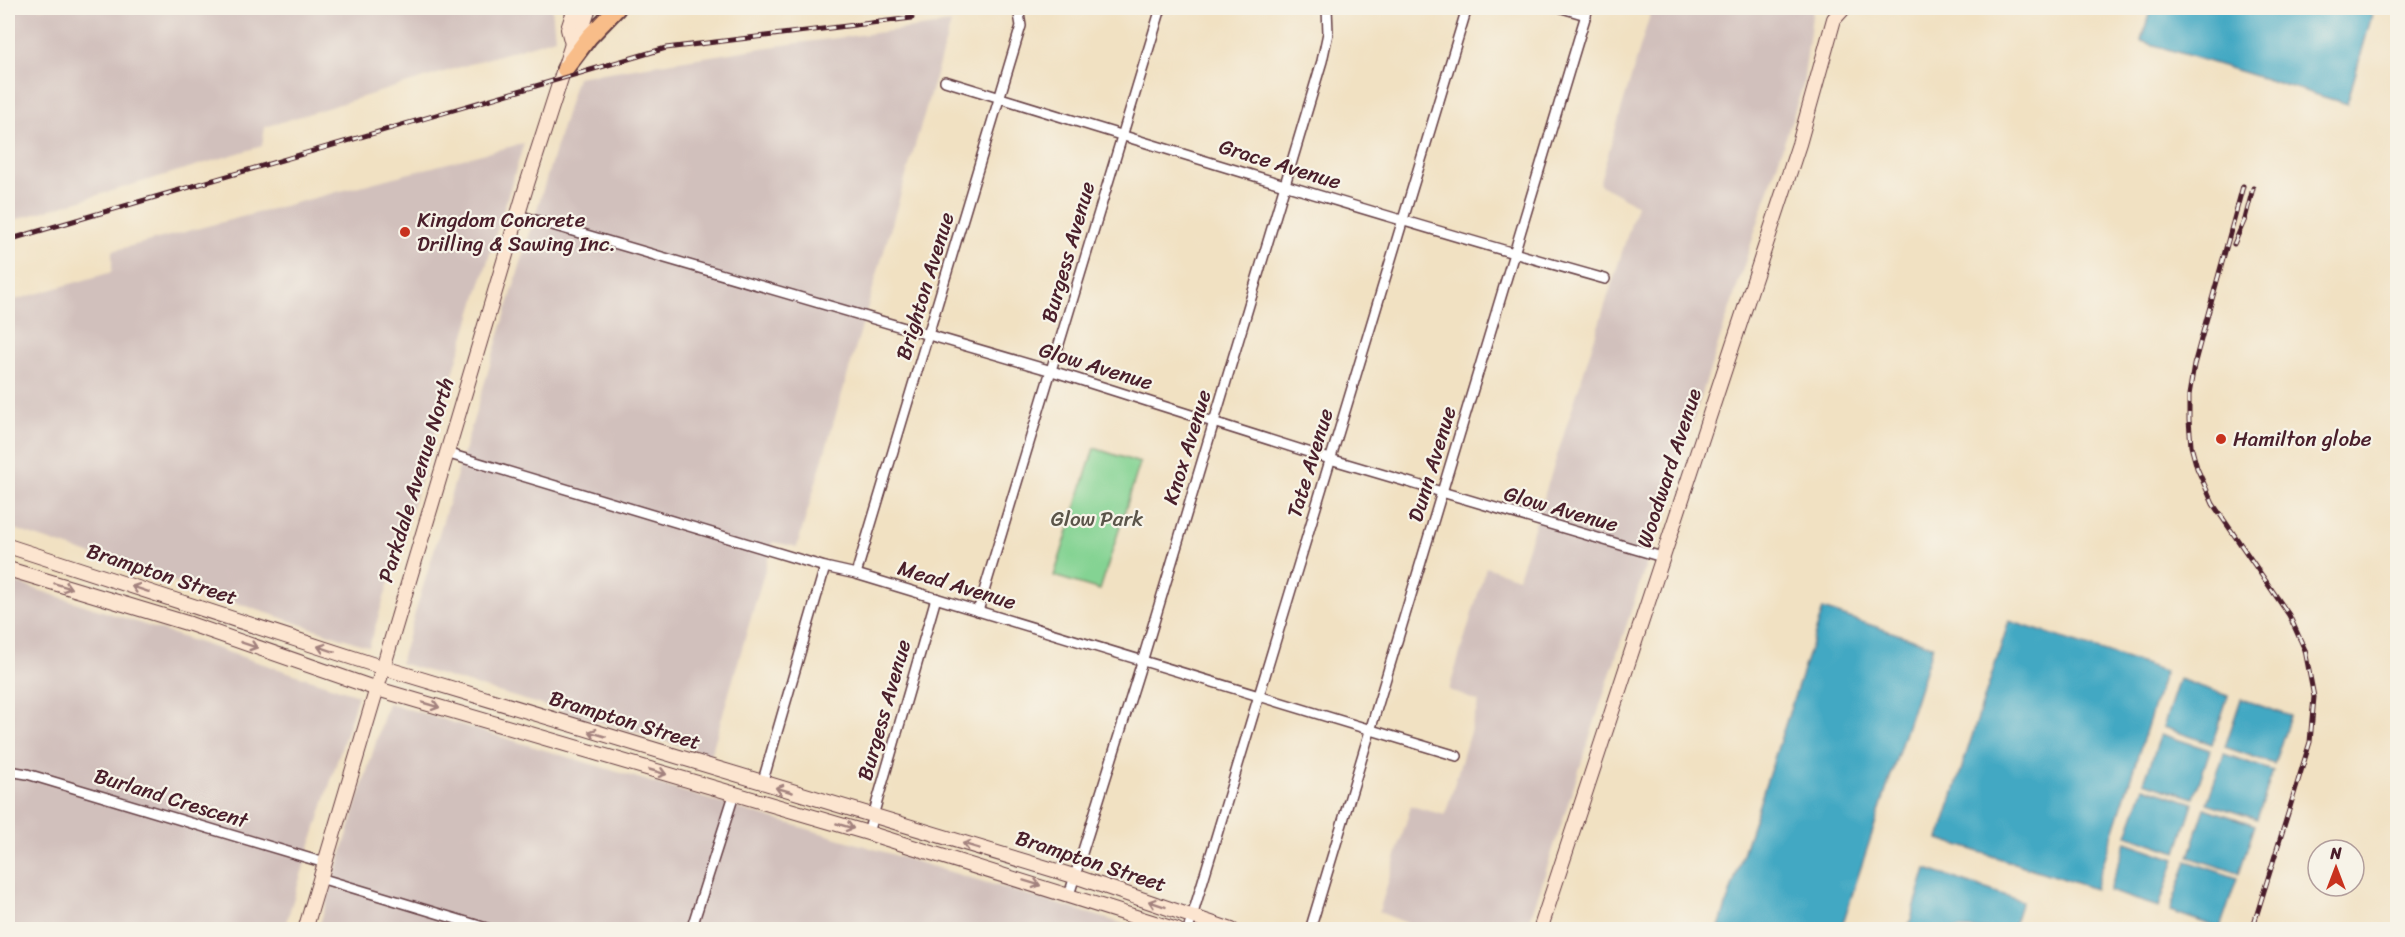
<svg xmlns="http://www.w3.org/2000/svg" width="2405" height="937" font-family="Sriracha,sans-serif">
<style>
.industrial{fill:#d1c0bc}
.green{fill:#84d393;stroke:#67795f;stroke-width:1.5}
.water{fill:#43a8c3;stroke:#466477;stroke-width:1.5}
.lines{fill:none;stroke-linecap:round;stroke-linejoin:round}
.street-casing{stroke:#633c42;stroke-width:12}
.secondary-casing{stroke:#633c42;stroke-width:16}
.highway-casing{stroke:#633c42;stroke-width:20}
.street{stroke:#fff;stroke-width:9}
.secondary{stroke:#fce5d0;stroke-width:14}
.highway{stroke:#f8bd89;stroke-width:16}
.rail-casing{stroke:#4a1f2b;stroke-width:5}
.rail{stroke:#f7f3e8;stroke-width:3;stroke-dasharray:9;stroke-linecap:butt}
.oneway{stroke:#a3827e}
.poi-dot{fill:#c8321e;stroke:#f7f3e8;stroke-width:2}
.labels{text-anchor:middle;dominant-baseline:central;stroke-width:4.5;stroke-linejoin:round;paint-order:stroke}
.street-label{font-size:21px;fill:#4a1f2b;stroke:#f7f3e8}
.poi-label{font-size:21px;fill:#4a1f2b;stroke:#f7f3e8;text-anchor:start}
.park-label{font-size:21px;fill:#5b554a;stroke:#f7f3e8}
</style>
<rect width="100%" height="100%" fill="#f7f3e8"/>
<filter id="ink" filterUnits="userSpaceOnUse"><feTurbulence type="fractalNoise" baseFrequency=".0167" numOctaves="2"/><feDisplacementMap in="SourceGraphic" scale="12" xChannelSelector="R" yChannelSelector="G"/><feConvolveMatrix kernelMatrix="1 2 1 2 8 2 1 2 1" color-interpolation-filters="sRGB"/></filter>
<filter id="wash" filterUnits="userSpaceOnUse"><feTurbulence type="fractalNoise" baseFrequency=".008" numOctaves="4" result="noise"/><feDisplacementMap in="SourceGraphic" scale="24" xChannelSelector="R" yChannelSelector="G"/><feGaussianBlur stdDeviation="1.35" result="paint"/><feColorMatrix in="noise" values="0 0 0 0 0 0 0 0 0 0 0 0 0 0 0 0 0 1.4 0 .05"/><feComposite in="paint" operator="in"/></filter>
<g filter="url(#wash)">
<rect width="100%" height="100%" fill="#f1e1c2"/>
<!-- industrial -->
<g class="industrial">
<path d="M 8,8 L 552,8 L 555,38 L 265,127 L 262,146 L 8,222 Z"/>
<path d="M 1652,8 L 1813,8 L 1803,85 L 1527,929 L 1406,929 L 1407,923 L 1379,912 L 1411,806 L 1445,815 L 1479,702 L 1449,690 L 1486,567 L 1518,578 L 1637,205 L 1599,184 Z"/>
<path d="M 951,23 L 797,547 L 773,542 L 711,755 L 400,663 L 577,77 L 768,47 Z"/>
<path d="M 524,143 L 369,647 L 8,527 L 8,302 L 112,272 L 112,251 Z"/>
<path d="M 8,580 L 358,695 L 284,929 L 8,930 Z"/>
<path d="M 388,703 L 1141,929 L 318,930 Z"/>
</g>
<!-- green -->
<path class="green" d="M 1094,448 L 1140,463 L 1100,590 L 1054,576 Z"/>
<!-- water -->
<g class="water">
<path d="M 2151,8 L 2374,8 L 2347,104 L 2141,41 Z"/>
<path d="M 1823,609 L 1933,646 L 1841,929 L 1728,929 L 1719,927 Z"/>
<path d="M 2009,621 L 2165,671 L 2095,889 L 1939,839 Z"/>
<path d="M 2179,679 L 2228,696 L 2212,744 L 2163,727 Z"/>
<path d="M 2241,699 L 2290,716 L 2274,764 L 2225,747 Z"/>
<path d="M 2161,734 L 2210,750 L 2194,798 L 2144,782 Z"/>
<path d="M 2224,754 L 2273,771 L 2257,819 L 2207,803 Z"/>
<path d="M 2144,787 L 2193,803 L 2177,852 L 2127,835 Z"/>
<path d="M 2205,808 L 2255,825 L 2239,873 L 2189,857 Z"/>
<path d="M 2126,842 L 2175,859 L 2159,907 L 2109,891 Z"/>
<path d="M 2187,861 L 2237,878 L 2220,928 L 2170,911 Z"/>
<path d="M 1926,869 L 2022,901 L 2013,929 L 1908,929 Z"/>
</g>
</g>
<g filter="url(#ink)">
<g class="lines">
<!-- street casing -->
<g class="street-casing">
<g id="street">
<path d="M 1562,8 L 1586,15"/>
<path d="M 945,81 C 1164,148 1384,217 1605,279"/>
<path d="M 518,215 L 1052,371 L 1330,459 L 1662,557"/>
<path d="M 446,453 L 825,567 L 856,574 L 1457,756"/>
<path d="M 856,574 L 1021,26 L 1018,8"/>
<path d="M 978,611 L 1161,8"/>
<path d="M 8,775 L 15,772 L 27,774 L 325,863"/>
<path d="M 762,784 L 825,567"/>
<path d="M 868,833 L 936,598"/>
<path d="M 320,878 L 493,930"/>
<path d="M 1069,895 L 1142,662 L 1322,61 L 1328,33 L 1327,8"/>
<path d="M 691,930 L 734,795"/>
<path d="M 1188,930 L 1467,8"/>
<path d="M 1310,930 L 1588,8"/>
</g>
</g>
<!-- secondary casing -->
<g class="secondary-casing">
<g id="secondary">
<path d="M 572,44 L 568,29 L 575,8"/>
<path d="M 8,546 L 381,667 L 1077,877 L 1232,930"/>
<path d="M 8,569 L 190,624 L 374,688 L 868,833 L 1177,930"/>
<path d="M 305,930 L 527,184 L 572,44 L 581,32 L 589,8"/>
<path d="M 1540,930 L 1799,144 L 1834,19 L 1844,8"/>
</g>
</g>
<!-- highway casing -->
<g class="highway-casing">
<path id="highway" d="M 565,69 L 589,37 L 617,8"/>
</g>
<!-- street -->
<use href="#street" class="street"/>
<!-- secondary -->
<use href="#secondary" class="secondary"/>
<!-- highway -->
<use href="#highway" class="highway"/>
<!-- rail casing -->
<g class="rail-casing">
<g id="rail">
<path d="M 2243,186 L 2194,365 L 2189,395 L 2189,420 L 2191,446 L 2197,468 L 2213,504 L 2289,615 L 2305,650 L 2314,697 L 2310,742 L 2252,930"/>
<path d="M 8,240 L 666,48 L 912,18"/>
<path d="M 2234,244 L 2245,219 L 2253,188"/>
</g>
</g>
<!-- rail -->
<use href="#rail" class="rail"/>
</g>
<!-- one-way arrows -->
<defs><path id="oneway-shaft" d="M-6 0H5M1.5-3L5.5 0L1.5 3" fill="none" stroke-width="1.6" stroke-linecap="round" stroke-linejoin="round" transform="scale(1.5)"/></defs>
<g class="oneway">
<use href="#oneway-shaft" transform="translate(63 586) rotate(17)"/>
<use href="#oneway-shaft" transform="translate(140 589) rotate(-162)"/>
<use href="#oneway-shaft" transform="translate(249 645) rotate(19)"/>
<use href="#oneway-shaft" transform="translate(326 649) rotate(-162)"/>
<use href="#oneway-shaft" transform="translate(431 705) rotate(16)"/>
<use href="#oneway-shaft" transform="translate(597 734) rotate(-163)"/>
<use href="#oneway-shaft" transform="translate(658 772) rotate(16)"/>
<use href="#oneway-shaft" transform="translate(784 790) rotate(-164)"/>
<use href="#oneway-shaft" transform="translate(845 826) rotate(16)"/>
<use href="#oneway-shaft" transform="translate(971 846) rotate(-163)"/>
<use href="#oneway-shaft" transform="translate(1032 883) rotate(17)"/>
<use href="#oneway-shaft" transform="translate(1157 904) rotate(-161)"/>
</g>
</g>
<!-- markers -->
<g class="poi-dot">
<circle cx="405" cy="232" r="6"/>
<circle cx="2221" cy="439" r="6"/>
</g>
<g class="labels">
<!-- street labels -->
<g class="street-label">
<text transform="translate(1280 164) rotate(17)">Grace Avenue</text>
<text transform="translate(1068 252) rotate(-74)">Burgess Avenue</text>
<text transform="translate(925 286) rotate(-73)">Brighton Avenue</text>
<text transform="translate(1096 366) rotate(17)">Glow Avenue</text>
<text transform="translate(1187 447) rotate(-73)">Knox Avenue</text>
<text transform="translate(1310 463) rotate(-73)">Tate Avenue</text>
<text transform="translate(1432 464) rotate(-73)">Dunn Avenue</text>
<text transform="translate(1669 468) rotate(-72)">Woodward Avenue</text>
<text transform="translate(416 480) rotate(-73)">Parkdale Avenue North</text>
<text transform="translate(1561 509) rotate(16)">Glow Avenue</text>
<text transform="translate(162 574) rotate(18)">Brampton Street</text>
<text transform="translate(957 585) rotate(17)">Mead Avenue</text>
<text transform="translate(884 710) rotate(-74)">Burgess Avenue</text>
<text transform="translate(625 720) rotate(17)">Brampton Street</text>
<text transform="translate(171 798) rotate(17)">Burland Crescent</text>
<text transform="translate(1091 861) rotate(18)">Brampton Street</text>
</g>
<!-- poi labels -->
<g class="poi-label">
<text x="417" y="220">Kingdom Concrete<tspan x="417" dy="24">Drilling &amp; Sawing Inc.</tspan></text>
<text x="2233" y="439">Hamilton globe</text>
</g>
<!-- park labels -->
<g class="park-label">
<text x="1097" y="519">Glow Park</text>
</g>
</g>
<!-- margin -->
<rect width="2405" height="937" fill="none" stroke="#f7f3e8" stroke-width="30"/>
<!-- north arrow -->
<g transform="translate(2336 868)"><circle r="28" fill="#f7f3e8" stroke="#b29e9c" stroke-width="1.5"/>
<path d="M0-4.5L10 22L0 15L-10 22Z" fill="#c8321e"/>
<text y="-9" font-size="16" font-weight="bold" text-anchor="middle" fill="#4a1f2b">N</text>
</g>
</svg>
